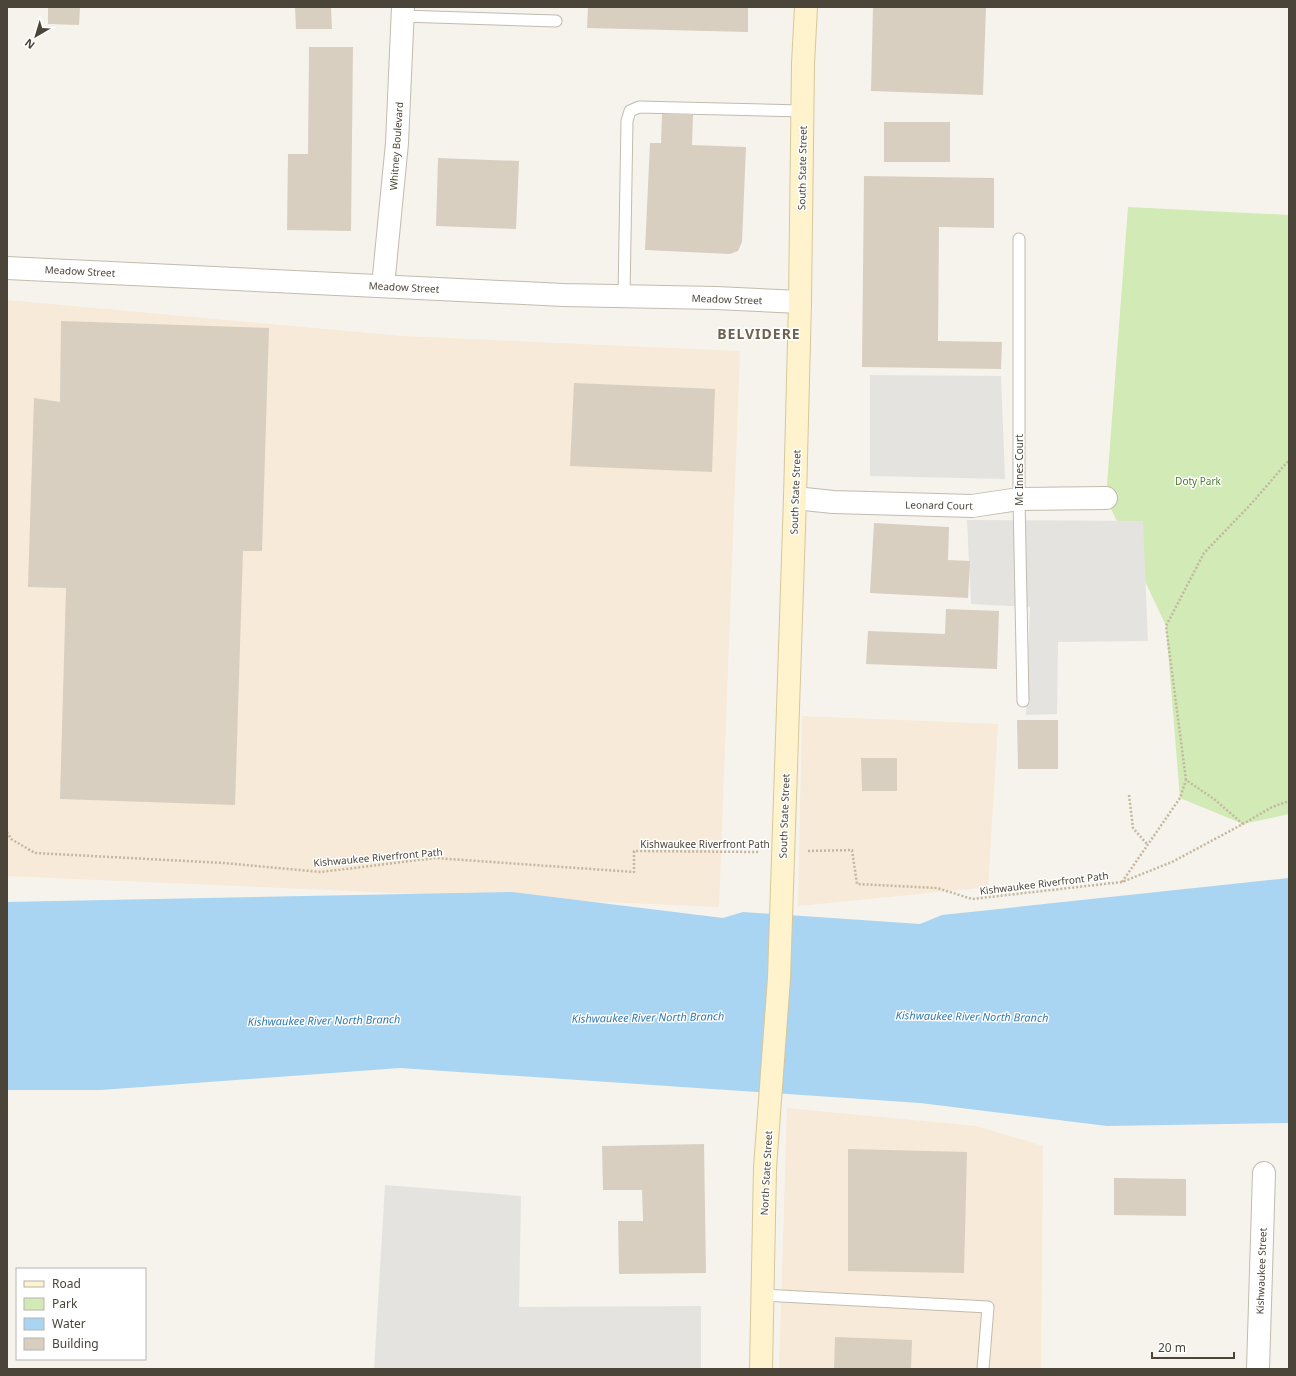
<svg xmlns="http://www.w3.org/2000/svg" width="1296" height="1376" font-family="'Noto Sans',sans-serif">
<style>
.commercial{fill:#f7ead8}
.green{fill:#d2eab5}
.parking{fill:#e5e3e0}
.water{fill:#a9d4f2}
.building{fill:#d8cfc1}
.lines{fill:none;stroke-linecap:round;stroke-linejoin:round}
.service-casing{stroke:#c2bbae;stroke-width:13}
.minor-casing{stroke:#c2bbae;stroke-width:24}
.secondary-casing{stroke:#d6c79b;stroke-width:24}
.path{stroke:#c4b79f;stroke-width:2.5;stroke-dasharray:2 2;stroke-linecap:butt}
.service{stroke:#fff;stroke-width:11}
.minor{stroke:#fff;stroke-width:22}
.secondary{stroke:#fff3cd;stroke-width:22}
.labels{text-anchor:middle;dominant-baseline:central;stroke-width:3;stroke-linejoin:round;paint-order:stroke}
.street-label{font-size:10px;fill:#4b4439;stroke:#fff}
.park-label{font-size:10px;fill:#4a7f2a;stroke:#fff}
.water-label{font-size:11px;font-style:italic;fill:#2e7ab2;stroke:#fff}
.district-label{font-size:14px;font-weight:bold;letter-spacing:1px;fill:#6e6250;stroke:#fff}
</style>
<rect width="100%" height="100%" fill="#f6f3ec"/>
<!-- commercial -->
<g class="commercial">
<path d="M 8,300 L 402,336 L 740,351 L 719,907 L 7,876 Z"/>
<path d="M 802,716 L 998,724 L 988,887 L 798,906 Z"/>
<path d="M 787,1108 L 976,1126 L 1043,1146 L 1041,1369 L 779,1369 Z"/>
</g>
<!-- green -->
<path class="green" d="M 1128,207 L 1289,215 L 1289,814 L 1243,824 L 1180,798 L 1166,626 L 1106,498 Z"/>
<!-- parking -->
<g class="parking">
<path d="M 870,375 L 1001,376 L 1005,479 L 870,476 Z"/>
<path d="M 967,520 L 1143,521 L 1148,641 L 1058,642 L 1057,714 L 1026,715 L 1030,607 L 971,604 Z"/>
<path d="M 385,1185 L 521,1196 L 519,1307 L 701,1306 L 701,1369 L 374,1369 Z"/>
</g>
<!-- water -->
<path class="water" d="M 1289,878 L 1289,1123 L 1107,1126 L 920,1103 L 400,1068 L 101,1090 L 7,1090 L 7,902 L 512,892 L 723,918 L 743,912 L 920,924 L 942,915 Z"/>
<!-- building -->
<g class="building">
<path d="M 48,7 L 80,7 L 79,25 L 48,24 Z"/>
<path d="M 295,7 L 331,7 L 332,29 L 296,29 Z"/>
<path d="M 588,7 L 748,7 L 748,32 L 587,28 Z"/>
<path d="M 873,7 L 986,7 L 983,95 L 871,91 Z"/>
<path d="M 309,47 L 353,47 L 351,231 L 287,230 L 288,154 L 308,154 Z"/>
<path d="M 662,114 L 693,115 L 692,145 L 746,147 L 742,242 L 738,251 L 730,254 L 645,250 L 650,143 L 661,143 Z"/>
<rect x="884" y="122" width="66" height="40"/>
<path d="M 438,158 L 519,161 L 516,229 L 436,226 Z"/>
<path d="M 864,176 L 994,178 L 994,228 L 939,227 L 938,341 L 1002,342 L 1001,369 L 862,367 Z"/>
<path d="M 61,321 L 269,328 L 262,551 L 243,551 L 235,805 L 60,799 L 66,588 L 28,587 L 34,398 L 60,402 Z"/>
<path d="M 574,383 L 715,389 L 712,472 L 570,466 Z"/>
<path d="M 874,523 L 949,527 L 948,560 L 970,561 L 968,598 L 870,593 Z"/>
<path d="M 946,609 L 999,611 L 997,669 L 866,664 L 868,631 L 945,634 Z"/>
<path d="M 1017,720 L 1058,720 L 1058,769 L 1018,769 Z"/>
<path d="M 861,758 L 897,758 L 897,791 L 862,791 Z"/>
<path d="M 704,1144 L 706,1273 L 619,1274 L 618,1221 L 643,1221 L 642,1190 L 603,1190 L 602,1146 Z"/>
<path d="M 848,1149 L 967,1152 L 964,1273 L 848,1271 Z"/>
<path d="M 1114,1178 L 1186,1179 L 1186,1216 L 1114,1215 Z"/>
<path d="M 835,1337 L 912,1340 L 911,1369 L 834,1369 Z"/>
</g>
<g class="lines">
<!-- service casing -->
<g class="service-casing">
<g id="service">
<path d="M 402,16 L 556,21"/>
<path d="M 1019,239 L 1019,499 L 1023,701"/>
<path d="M 624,296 L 627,121 L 630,111 L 639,107 L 803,111"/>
<path d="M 762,1295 L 988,1307 L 983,1369"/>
</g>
</g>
<!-- minor casing -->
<g class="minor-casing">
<g id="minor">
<path d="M 7,268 L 563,295 L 716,298 L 800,302"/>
<path d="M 383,286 L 397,143 L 403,7"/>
<path d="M 795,498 L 833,502 L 972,506 L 1019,499 L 1106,498"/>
<path d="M 1258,1369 L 1264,1173"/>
</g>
</g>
<!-- secondary casing -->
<g class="secondary-casing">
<path id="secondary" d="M 761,1369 L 765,1168 L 779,978 L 795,498 L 800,302 L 803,64 L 806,7"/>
</g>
<!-- path -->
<g class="path">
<path d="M 1129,795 L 1133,828 L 1147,844"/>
<path d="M 1243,824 L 1214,799 L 1186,780 L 1166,626 L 1204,553 L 1252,503 L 1289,460"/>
<path d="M 7,832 L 11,839 L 35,853 L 224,863 L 321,872 L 435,858 L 634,872 L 634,851 L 759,852"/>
<path d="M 808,851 L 852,850 L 857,884 L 937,888 L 972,899 L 1122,882 L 1172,862 L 1243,824 L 1272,807 L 1289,801"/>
<path d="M 1122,882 L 1180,798 L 1186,780"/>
</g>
<!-- service -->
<use href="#service" class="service"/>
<!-- minor -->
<use href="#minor" class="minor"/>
<!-- secondary -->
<use href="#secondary" class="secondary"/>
</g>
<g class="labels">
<!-- street labels -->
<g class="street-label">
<text transform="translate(396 146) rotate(-86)">Whitney Boulevard</text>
<text transform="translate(802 168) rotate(-89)">South State Street</text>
<text transform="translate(80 271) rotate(3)">Meadow Street</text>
<text transform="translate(404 287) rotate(3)">Meadow Street</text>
<text transform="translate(727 299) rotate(2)">Meadow Street</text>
<text transform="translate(1019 470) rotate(-90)">Mc Innes Court</text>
<text transform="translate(795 492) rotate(-88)">South State Street</text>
<text transform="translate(939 505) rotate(1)">Leonard Court</text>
<text transform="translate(784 816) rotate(-88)">South State Street</text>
<text x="705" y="844">Kishwaukee Riverfront Path</text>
<text transform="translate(378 857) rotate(-5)">Kishwaukee Riverfront Path</text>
<text transform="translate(1044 883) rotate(-7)">Kishwaukee Riverfront Path</text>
<text transform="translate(766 1173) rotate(-87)">North State Street</text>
<text transform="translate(1261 1271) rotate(-88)">Kishwaukee Street</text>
</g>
<!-- park labels -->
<g class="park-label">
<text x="1198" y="481">Doty Park</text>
</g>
<!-- water labels -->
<g class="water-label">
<text transform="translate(972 1016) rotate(1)">Kishwaukee River North Branch</text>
<text transform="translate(648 1017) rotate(-1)">Kishwaukee River North Branch</text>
<text transform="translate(324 1020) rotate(-1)">Kishwaukee River North Branch</text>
</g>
<!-- district labels -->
<g class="district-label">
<text x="759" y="333">BELVIDERE</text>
</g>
</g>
<!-- border -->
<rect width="1296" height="1376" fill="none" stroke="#4b4439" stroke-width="16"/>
<!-- legend -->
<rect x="16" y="1268" width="130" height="92" fill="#ffffff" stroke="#b7b4b0"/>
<rect x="24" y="1281" width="20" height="6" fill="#fff3cd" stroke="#b7b4b0"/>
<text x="52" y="1288" font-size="12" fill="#4b4439">Road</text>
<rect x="24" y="1298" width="20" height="12" fill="#d2eab5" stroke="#b7b4b0"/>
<text x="52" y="1308" font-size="12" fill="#4b4439">Park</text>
<rect x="24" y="1318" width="20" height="12" fill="#a9d4f2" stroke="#b7b4b0"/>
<text x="52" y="1328" font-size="12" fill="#4b4439">Water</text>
<rect x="24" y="1338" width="20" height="12" fill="#d8cfc1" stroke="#b7b4b0"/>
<text x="52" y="1348" font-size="12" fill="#4b4439">Building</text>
<!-- north arrow -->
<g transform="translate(36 36) rotate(218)" stroke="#ffffff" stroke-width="3" paint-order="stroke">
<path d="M0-3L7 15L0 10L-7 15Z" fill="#4b4439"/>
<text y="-6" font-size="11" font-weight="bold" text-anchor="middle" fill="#4b4439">N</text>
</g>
<!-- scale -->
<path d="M1152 1352v6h82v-6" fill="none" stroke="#4b4439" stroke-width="2"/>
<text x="1158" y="1352" font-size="12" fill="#4b4439" stroke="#ffffff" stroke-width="3" paint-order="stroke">20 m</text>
</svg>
